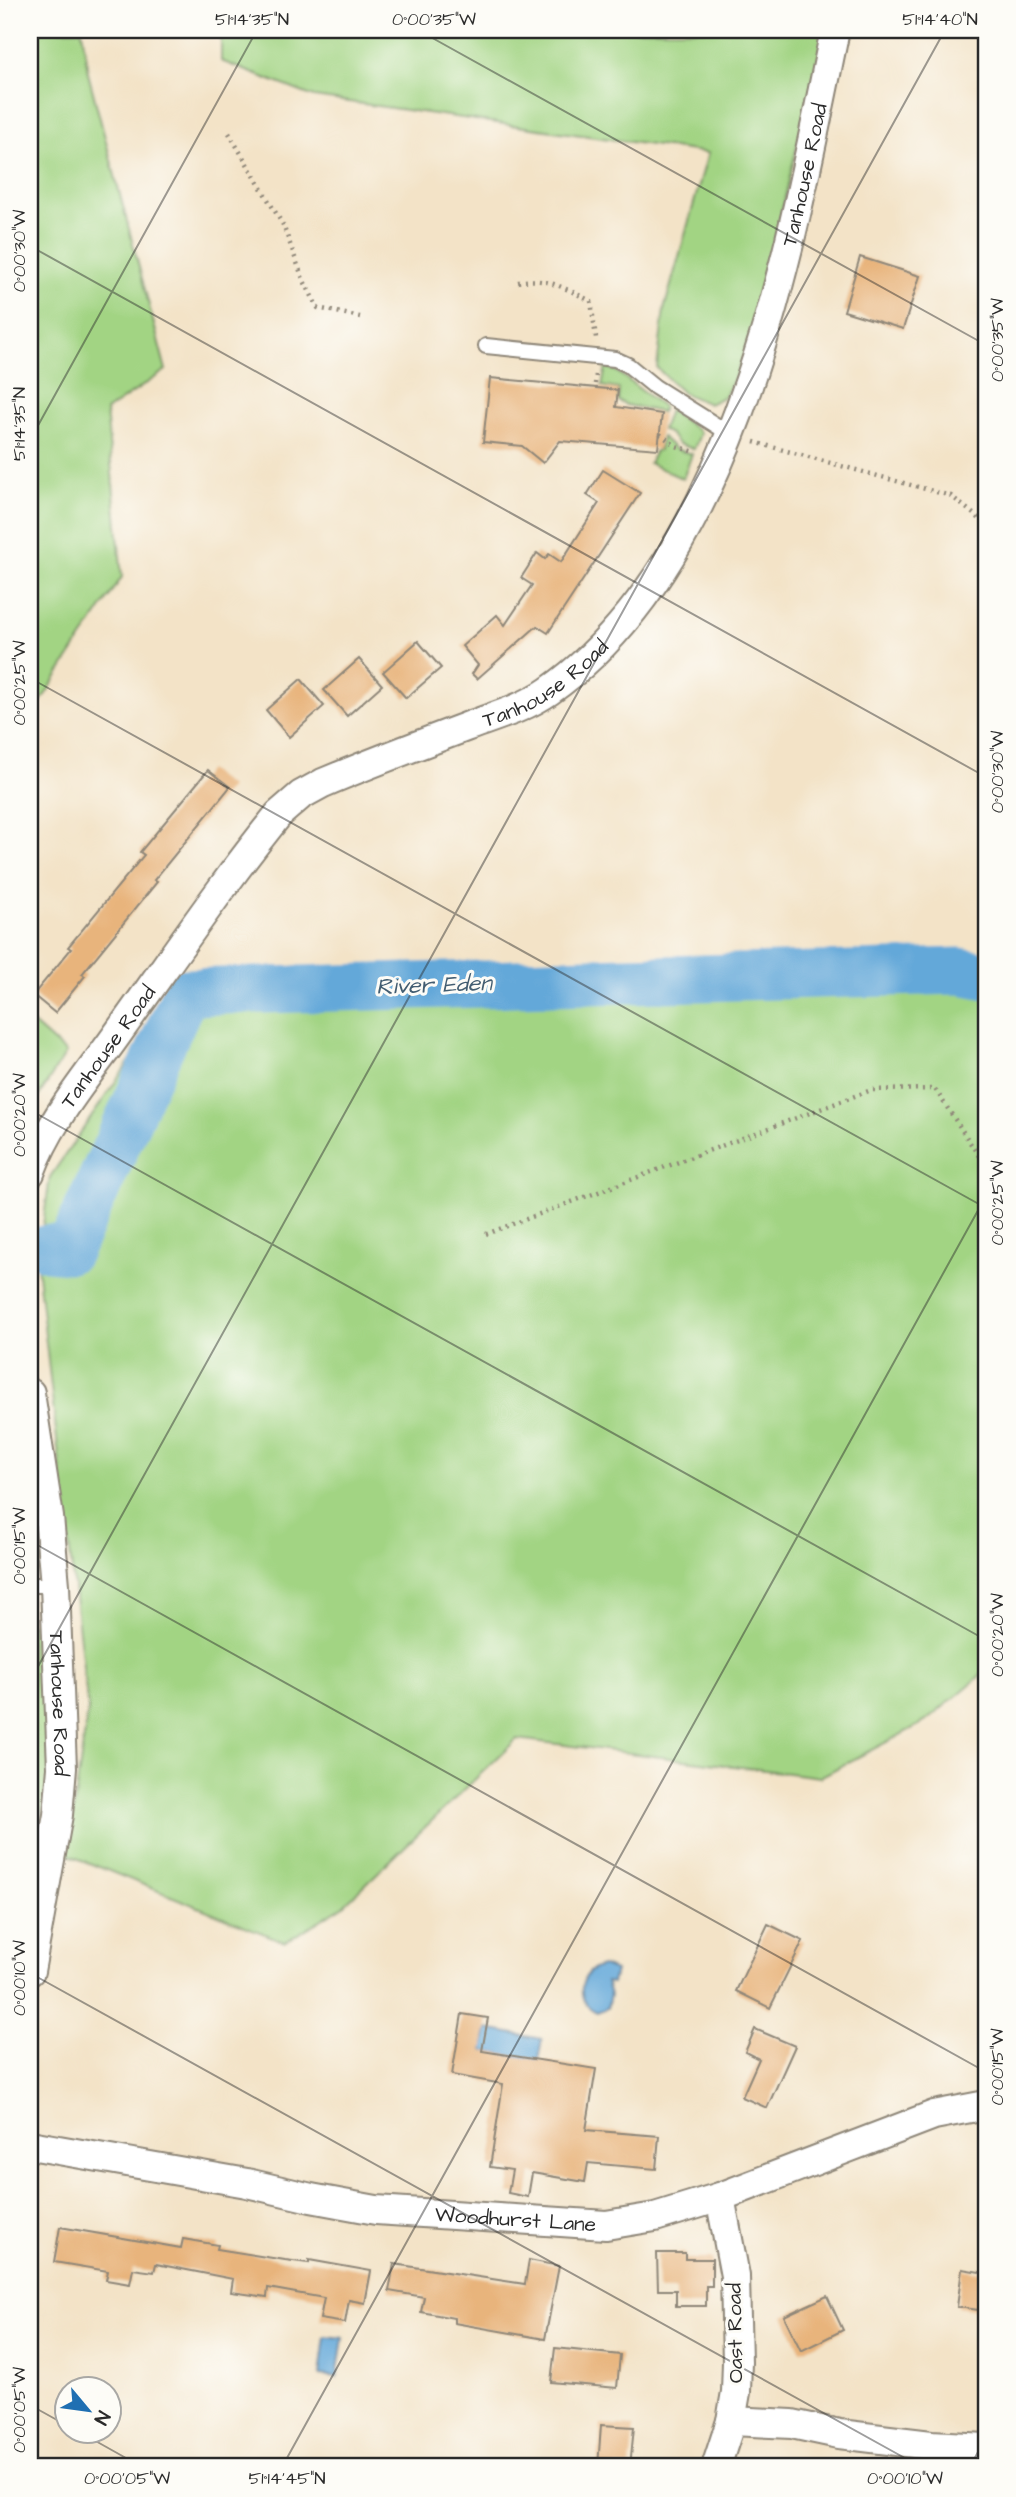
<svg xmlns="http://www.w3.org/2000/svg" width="1016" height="2497" font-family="'Architects Daughter',sans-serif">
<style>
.green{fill:#a2d483;stroke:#668057;stroke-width:2}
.water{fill:#64a8d9;stroke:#486a82;stroke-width:2}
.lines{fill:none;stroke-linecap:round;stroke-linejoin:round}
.river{stroke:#64a8d9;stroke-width:47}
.building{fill:#e8b47b}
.lane-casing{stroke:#8f8779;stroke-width:18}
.street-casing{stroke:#8f8779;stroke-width:32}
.path{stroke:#8f8779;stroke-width:4.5;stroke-dasharray:2 5;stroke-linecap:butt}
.lane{stroke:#fff;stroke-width:14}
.street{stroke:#fff;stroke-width:28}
.ticks{fill:none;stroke:#2b2b2b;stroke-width:2;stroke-opacity:0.45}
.labels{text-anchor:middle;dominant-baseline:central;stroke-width:6;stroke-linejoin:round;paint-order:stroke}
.street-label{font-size:21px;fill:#2b2b2b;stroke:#fdfcf7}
.water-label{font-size:23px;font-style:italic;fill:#425d71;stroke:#fdfcf7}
.neatline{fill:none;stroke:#2b2b2b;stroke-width:2.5}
.ticks-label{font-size:18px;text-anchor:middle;fill:#2b2b2b}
</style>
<rect width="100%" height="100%" fill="#fdfcf7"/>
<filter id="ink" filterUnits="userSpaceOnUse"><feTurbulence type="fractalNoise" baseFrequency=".0143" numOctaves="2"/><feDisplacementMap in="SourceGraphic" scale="14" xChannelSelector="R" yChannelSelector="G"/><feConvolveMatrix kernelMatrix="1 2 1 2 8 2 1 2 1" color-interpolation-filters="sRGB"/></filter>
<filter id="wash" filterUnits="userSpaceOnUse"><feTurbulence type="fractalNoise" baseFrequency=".00686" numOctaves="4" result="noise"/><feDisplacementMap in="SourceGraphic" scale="28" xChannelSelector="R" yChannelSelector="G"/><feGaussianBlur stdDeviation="1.57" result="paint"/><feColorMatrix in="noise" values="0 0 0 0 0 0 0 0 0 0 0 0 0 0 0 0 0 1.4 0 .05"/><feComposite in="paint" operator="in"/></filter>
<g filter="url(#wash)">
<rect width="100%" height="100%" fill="#f3e3c7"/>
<!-- green -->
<g class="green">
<path d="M 30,30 L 82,30 L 88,73 L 166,370 L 106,411 L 122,577 L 30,718 Z"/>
<path d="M 221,30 L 825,30 L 757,314 L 736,376 L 725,396 L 709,404 L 683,393 L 657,368 L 664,310 L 708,153 L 314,97 L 221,61 Z"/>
<path d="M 606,367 L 616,371 L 663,407 L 661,412 L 626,405 L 618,401 L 619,389 L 602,386 Z"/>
<path d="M 669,410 L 699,431 L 700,434 L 694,449 L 678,444 L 670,434 L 662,430 Z"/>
<path d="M 662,437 L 675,449 L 692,454 L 683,479 L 649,463 L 655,451 L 659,450 Z"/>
<path d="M 960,971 L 986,976 L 986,1671 L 925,1722 L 820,1777 L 517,1739 L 343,1906 L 285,1942 L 67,1854 L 88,1710 L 37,1265 L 50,1177 L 129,1062 L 186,992 Z"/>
<path d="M 30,1021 L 66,1053 L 30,1110 Z"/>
<path d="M 30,1624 L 46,1626 L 52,1731 L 47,1789 L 30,1885 Z"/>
</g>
<!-- water -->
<g class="water">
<path d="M 603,1966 L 615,1971 L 612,1983 L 606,1982 L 610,1995 L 607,2008 L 597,2012 C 574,2003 578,1970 603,1966 Z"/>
<path d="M 487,2029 L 542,2039 L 538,2061 L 482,2051 Z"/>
<path d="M 325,2336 L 343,2338 L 337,2377 L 320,2375 Z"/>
</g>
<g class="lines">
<!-- river -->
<path class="river" d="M 48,1248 L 69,1250 L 186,992 L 960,971 L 986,976"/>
</g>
<g id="blocks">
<!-- building -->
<g class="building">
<path d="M 860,257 L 920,276 L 903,329 L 844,311 Z"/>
<path d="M 490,378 L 618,390 L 616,407 L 662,414 L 658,449 L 560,441 L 543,463 L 522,446 L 483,442 Z"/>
<path d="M 603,470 L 640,493 L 548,633 L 537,626 L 477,679 L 472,674 L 478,665 L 462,646 L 497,615 L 505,625 L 532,585 L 521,578 L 537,553 L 545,559 L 549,554 L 561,562 L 599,503 L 587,495 Z"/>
<path d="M 418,641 L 441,668 L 406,698 L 383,672 Z"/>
<path d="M 359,659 L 382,685 L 347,716 L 324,690 Z"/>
<path d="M 301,679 L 324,706 L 289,737 L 266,710 Z"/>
<path d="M 208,770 L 230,787 L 154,880 L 157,882 L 82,974 L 85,976 L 55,1013 L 33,995 L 71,949 L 68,947 L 144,855 L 140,852 Z"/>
<path d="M 768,1924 L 803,1941 L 770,2008 L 736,1991 Z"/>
<path d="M 462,2014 L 488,2018 L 482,2051 L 596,2069 L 586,2130 L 659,2136 L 656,2169 L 588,2163 L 585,2182 L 532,2173 L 528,2197 L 508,2193 L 512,2170 L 490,2167 L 503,2084 L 452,2075 Z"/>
<path d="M 755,2029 L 795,2046 L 767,2108 L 742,2097 L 759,2059 L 745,2052 Z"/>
<path d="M 60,2227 L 181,2248 L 183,2239 L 218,2245 L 217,2249 L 285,2260 L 309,2263 L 309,2260 L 371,2271 L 365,2303 L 349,2300 L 345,2323 L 320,2319 L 324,2298 L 268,2288 L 267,2297 L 231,2292 L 233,2279 L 156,2264 L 154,2272 L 133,2269 L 130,2284 L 106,2280 L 108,2271 L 54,2262 Z"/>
<path d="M 657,2253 L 685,2253 L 685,2259 L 712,2259 L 712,2286 L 706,2286 L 706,2306 L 676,2306 L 676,2290 L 658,2290 Z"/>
<path d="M 529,2260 L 559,2266 L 545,2339 L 454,2323 L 454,2318 L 421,2312 L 424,2297 L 389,2291 L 394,2264 L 525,2284 Z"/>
<path d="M 962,2269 L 986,2273 L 986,2311 L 957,2307 Z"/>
<path d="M 827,2296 L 843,2330 L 801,2351 L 784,2316 Z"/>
<path d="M 555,2348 L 620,2355 L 617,2388 L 551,2382 Z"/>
<path d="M 601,2425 L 634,2427 L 630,2467 L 598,2467 Z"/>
</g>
</g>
</g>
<g filter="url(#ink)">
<use href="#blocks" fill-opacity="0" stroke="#8f8779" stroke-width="2"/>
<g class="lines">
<!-- lane casing -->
<g class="lane-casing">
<g id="lane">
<path d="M 486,346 L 615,359 L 628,365 L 655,387 L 730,434"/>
<path d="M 30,1585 L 55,1585"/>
</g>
</g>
<!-- street casing -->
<g class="street-casing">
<g id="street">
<path id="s1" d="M 30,1173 C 49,1120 89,1075 121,1029 C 173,957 223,883 279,814 L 301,795 L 323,783 C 370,763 418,745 466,727 C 493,717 525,708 549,691 C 738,558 791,243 835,30"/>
<path id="s2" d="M 30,1393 L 49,1517 L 55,1585 L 62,1768 L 58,1815 L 30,1971"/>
<path id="s3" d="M 30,2145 L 247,2183 L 311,2198 L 376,2210 L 606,2225 L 655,2217 L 720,2197 L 934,2115 L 986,2105"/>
<path d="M 731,2421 L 792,2424 L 839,2434 L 931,2445 L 986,2448"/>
<path d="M 716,2467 L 731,2421 L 736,2392 L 737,2362 L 735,2276 L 720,2197"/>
</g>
</g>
<!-- path -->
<g class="path">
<path d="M 229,133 L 283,225 L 303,279 L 318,308 L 360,317"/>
<path d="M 518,282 C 546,276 566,289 591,301 L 596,338"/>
<path d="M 595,384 L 596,374"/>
<path d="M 660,434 L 676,446 L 695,452"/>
<path d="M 754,442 L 951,496 L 986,524"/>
<path d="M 486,1234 L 871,1090 L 935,1089 L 986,1167"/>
</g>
<!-- lane -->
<use href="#lane" class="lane"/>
<!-- street -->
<use href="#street" class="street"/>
</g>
</g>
<!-- ticks -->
<path class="ticks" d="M 418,30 L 986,345M 30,246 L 986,777M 30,440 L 257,30M 30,678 L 986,1208M 30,1110 L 986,1640M 30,1541 L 986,2072M 30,1681 L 945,30M 30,1973 L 921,2467M 30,2405 L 66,2425M 76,2430 L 142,2467M 282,2467 L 986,1196M 970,2467 L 986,2437"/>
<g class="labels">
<!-- street labels -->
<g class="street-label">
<text stroke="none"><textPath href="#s1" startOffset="1325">Tanhouse Road</textPath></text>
<text stroke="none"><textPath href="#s1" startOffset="737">Tanhouse Road</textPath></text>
<text stroke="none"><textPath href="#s1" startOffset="149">Tanhouse Road</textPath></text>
<text stroke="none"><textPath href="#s2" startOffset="312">Tanhouse Road</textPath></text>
<text stroke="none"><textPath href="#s3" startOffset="492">Woodhurst Lane</textPath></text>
<text transform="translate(735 2333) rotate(-91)">Oast Road</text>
</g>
<!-- water labels -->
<g class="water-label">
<text transform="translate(434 985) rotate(-2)">River Eden</text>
</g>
</g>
<!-- margin -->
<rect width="1016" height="2497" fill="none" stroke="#fdfcf7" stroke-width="77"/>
<!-- north arrow -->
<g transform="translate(88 2410) rotate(119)"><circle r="33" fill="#fdfcf7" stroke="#a9a8a5" stroke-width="2"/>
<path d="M0-5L12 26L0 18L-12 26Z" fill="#1f6fb2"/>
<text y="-10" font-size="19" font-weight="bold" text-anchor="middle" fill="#2b2b2b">N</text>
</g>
<rect x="38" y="38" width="940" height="2420" class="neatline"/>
<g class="ticks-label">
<text x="252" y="25">51°14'35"N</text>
<text x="434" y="25">0°00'35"W</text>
<text x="940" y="25">51°14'40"N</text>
<text transform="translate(19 251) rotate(-90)" y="6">0°00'30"W</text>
<text transform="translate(997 340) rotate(-90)" y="6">0°00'35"W</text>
<text transform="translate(19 424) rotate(-90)" y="6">51°14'35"N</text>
<text transform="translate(19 683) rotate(-90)" y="6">0°00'25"W</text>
<text transform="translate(997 772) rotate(-90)" y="6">0°00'30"W</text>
<text transform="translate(19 1115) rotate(-90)" y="6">0°00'20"W</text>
<text transform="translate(997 1203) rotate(-90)" y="6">0°00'25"W</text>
<text transform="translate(19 1546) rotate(-90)" y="6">0°00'15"W</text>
<text transform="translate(997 1635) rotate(-90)" y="6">0°00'20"W</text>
<text transform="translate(19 1978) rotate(-90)" y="6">0°00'10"W</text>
<text transform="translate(997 2067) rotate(-90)" y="6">0°00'15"W</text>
<text transform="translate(19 2410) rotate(-90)" y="6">0°00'05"W</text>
<text x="127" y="2484">0°00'05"W</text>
<text x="287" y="2484">51°14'45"N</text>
<text x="905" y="2484">0°00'10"W</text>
</g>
</svg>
